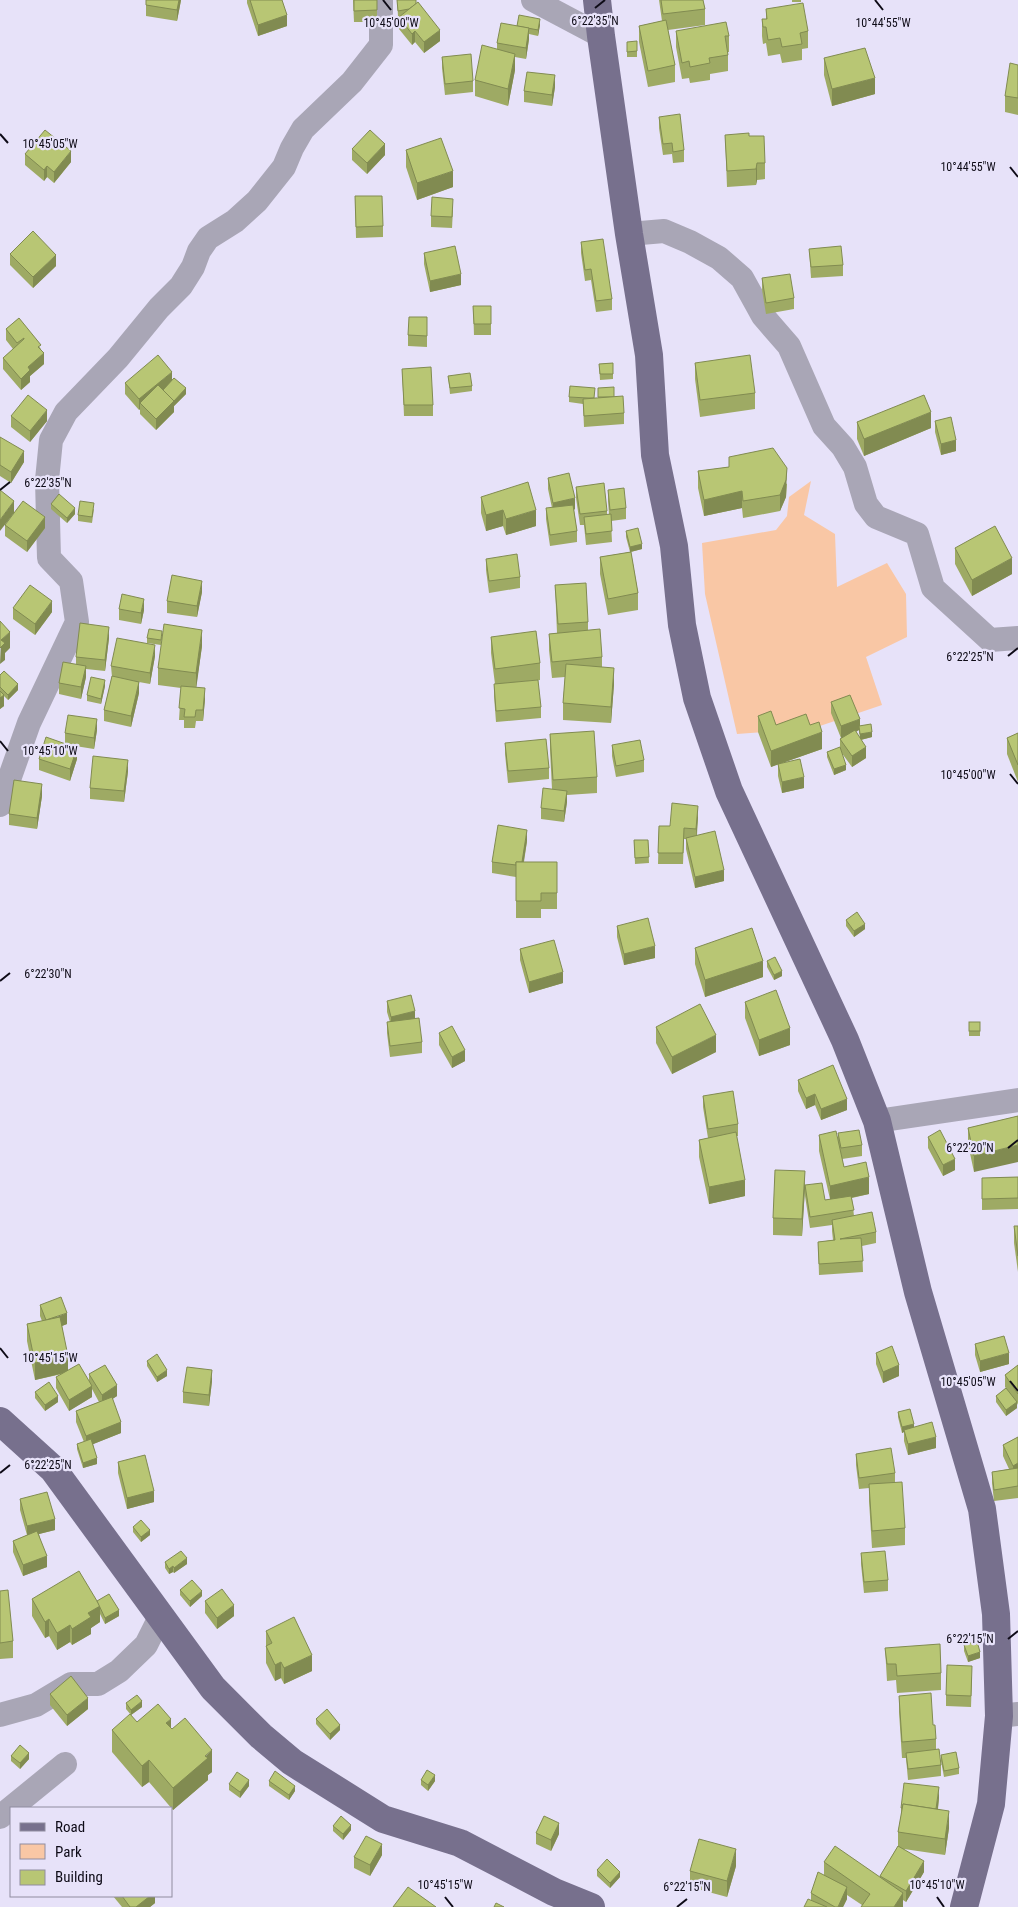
<svg xmlns="http://www.w3.org/2000/svg" width="1018" height="1907" font-family="'Roboto Condensed',sans-serif">
<style>
.green{fill:#f9c7a5}
.lines{fill:none;stroke-linecap:round;stroke-linejoin:round}
.minor{stroke:#a9a6b6;stroke-width:24}
.major{stroke:#77708d;stroke-width:28}
.wall{fill:#9eaa64;fill-rule:evenodd}
.shaded-wall{fill:#818b51}
.building{fill:#b8c674;stroke:#818b51}
.ticks{fill:none;stroke:#0e0b17;stroke-width:2}
.ticks-label{font-size:12px;text-anchor:middle;fill:#0e0b17;stroke:#e7e2f9;stroke-width:4.5;stroke-linejoin:round;paint-order:stroke}
</style>
<rect width="100%" height="100%" fill="#e7e2f9"/>
<!-- green -->
<path class="green" d="M 811,481 L 804,515 L 835,534 L 837,587 L 887,563 L 906,594 L 907,637 L 866,657 L 882,705 L 814,728 L 737,734 L 705,594 L 702,543 L 776,530 L 787,516 L 789,497 Z"/>
<g class="lines">
<!-- minor -->
<g class="minor">
<path d="M 533,0 L 601,36"/>
<path d="M 629,234 L 664,231 L 690,242 L 719,258 L 742,278 L 763,316 L 789,346 L 824,426 L 843,447 L 855,467 L 866,504 L 876,517 L 917,534 L 933,588 L 990,640 L 1018,638"/>
<path d="M 0,805 L 29,723 L 77,622 L 71,581 L 49,558 L 47,480 L 51,440 L 66,412 L 118,358 L 159,308 L 181,286 L 193,267 L 199,251 L 208,238 L 235,221 L 257,201 L 284,167 L 292,148 L 303,129 L 352,82 L 381,45 L 381,0"/>
<path d="M 877,1121 L 1018,1100"/>
<path d="M 0,1715 L 36,1705 L 71,1684 L 98,1684 L 119,1671 L 146,1645 L 160,1617"/>
<path d="M 999,1716 L 1018,1714"/>
<path d="M 0,1817 L 65,1764"/>
</g>
<!-- major -->
<g class="major">
<path d="M 597,0 L 601,36 L 629,234 L 649,355 L 655,455 L 674,546 L 682,625 L 697,698 L 729,791 L 845,1040 L 877,1121 L 918,1292 L 982,1509 L 996,1614 L 999,1716 L 991,1804 L 964,1907"/>
<path d="M 0,1421 L 53,1469 L 213,1688 L 261,1736 L 292,1762 L 383,1819 L 460,1843 L 554,1892 L 591,1907"/>
</g>
</g>
<!-- wall -->
<g class="wall">
<path d="M 146,0 L 181,0 L 177,21 L 146,16 Z"/>
<path d="M 247,0 L 282,0 L 287,26 L 258,36 L 247,3 Z"/>
<path d="M 353,0 L 377,0 L 377,22 L 354,22 Z"/>
<path d="M 397,0 L 416,4 L 440,41 L 424,53 L 415,42 L 412,45 L 399,29 L 399,17 L 401,16 L 398,16 Z"/>
<path d="M 659,0 L 703,0 L 705,9 L 705,25 L 668,30 L 675,65 L 675,82 L 648,87 L 639,42 L 639,26 L 662,21 Z"/>
<rect x="792" y="0" width="9" height="2"/>
<path d="M 766,9 L 808,31 L 808,48 L 802,49 L 802,60 L 782,63 L 780,54 L 768,56 L 766,43 L 763,44 L 762,36 L 762,19 L 766,19 Z"/>
<path d="M 540,25 L 538,36 L 529,34 L 529,39 L 526,59 L 515,57 L 515,70 L 508,106 L 475,96 L 475,80 L 497,49 L 497,43 L 517,26 Z"/>
<path d="M 676,31 L 729,36 L 729,52 L 728,52 L 728,71 L 710,74 L 710,80 L 690,83 L 689,78 L 682,79 L 676,47 Z"/>
<path d="M 627,42 L 637,51 L 637,57 L 627,57 Z"/>
<path d="M 442,57 L 473,81 L 473,92 L 445,95 L 442,68 Z"/>
<path d="M 824,58 L 875,94 L 832,106 L 824,75 Z"/>
<path d="M 1018,65 L 1018,115 L 1005,112 L 1005,96 Z"/>
<path d="M 555,87 L 552,106 L 524,102 L 524,91 Z"/>
<path d="M 659,117 L 684,150 L 684,162 L 673,163 L 672,154 L 663,155 L 659,128 Z"/>
<path d="M 725,135 L 749,136 L 765,163 L 765,179 L 757,180 L 756,185 L 727,187 Z"/>
<path d="M 352,149 L 385,155 L 367,174 L 352,160 Z"/>
<path d="M 406,150 L 453,187 L 417,200 L 406,167 Z"/>
<path d="M 25,154 L 71,162 L 54,183 L 47,177 L 44,181 L 25,165 Z"/>
<path d="M 355,196 L 383,226 L 383,237 L 356,238 Z"/>
<path d="M 453,210 L 452,228 L 431,227 L 431,216 Z"/>
<path d="M 581,242 L 612,299 L 612,310 L 596,312 L 591,280 L 585,281 L 581,253 Z"/>
<path d="M 809,249 L 843,265 L 843,276 L 811,278 Z"/>
<path d="M 424,253 L 461,285 L 430,292 L 424,264 Z"/>
<path d="M 10,254 L 56,266 L 33,288 L 10,265 Z"/>
<path d="M 762,278 L 794,298 L 794,309 L 766,314 L 762,290 Z"/>
<path d="M 473,306 L 491,306 L 491,335 L 474,335 Z"/>
<path d="M 427,317 L 427,347 L 408,346 L 408,335 Z"/>
<path d="M 19,318 L 41,349 L 44,364 L 30,376 L 30,382 L 21,390 L 3,369 L 3,358 L 13,349 L 6,340 L 6,329 Z"/>
<path d="M 613,363 L 613,379 L 600,380 L 599,364 Z"/>
<path d="M 695,363 L 755,393 L 755,409 L 700,417 L 695,379 Z"/>
<path d="M 402,369 L 433,405 L 433,416 L 404,416 Z"/>
<path d="M 448,376 L 472,386 L 472,391 L 450,394 Z"/>
<path d="M 172,380 L 186,394 L 174,406 L 174,412 L 156,430 L 140,414 L 140,409 L 139,410 L 125,394 L 125,383 Z"/>
<path d="M 598,388 L 614,397 L 624,413 L 624,424 L 584,427 L 583,404 L 569,402 L 569,397 L 598,398 Z"/>
<path d="M 11,416 L 47,421 L 30,442 L 11,427 Z"/>
<path d="M 935,421 L 956,451 L 941,455 L 935,432 Z"/>
<path d="M 857,422 L 931,428 L 864,456 L 857,439 Z"/>
<path d="M 0,437 L 24,462 L 11,483 L 0,476 Z"/>
<path d="M 729,457 L 787,484 L 786,497 L 780,511 L 743,518 L 742,508 L 704,516 L 698,488 L 698,471 L 729,467 Z"/>
<path d="M 548,478 L 575,509 L 574,510 L 577,531 L 577,542 L 550,546 L 546,519 L 546,508 L 552,508 L 548,489 Z"/>
<path d="M 576,487 L 607,511 L 607,515 L 609,514 L 608,501 L 608,490 L 626,508 L 626,519 L 611,521 L 612,542 L 586,545 L 584,525 L 580,525 L 576,498 Z"/>
<path d="M 481,497 L 536,526 L 506,535 L 503,526 L 486,531 L 481,513 Z"/>
<path d="M 51,504 L 75,514 L 67,523 L 51,509 Z"/>
<path d="M 94,509 L 92,523 L 78,521 L 78,515 Z"/>
<path d="M 5,525 L 45,528 L 27,552 L 5,536 Z"/>
<path d="M 626,531 L 642,549 L 631,552 L 638,593 L 638,610 L 608,615 L 600,574 L 600,557 L 630,552 L 626,537 Z"/>
<path d="M 955,548 L 1012,574 L 972,596 L 955,564 Z"/>
<path d="M 486,559 L 520,577 L 520,588 L 489,593 L 486,570 Z"/>
<path d="M 555,585 L 588,622 L 588,630 L 602,657 L 602,667 L 614,684 L 611,723 L 563,720 L 563,703 L 565,677 L 552,678 L 549,650 L 549,634 L 557,633 Z"/>
<path d="M 202,592 L 197,617 L 167,613 L 167,601 Z"/>
<path d="M 13,608 L 52,612 L 35,635 L 13,619 Z"/>
<path d="M 119,609 L 144,610 L 141,624 L 119,620 Z"/>
<path d="M 162,637 L 161,645 L 147,643 L 147,638 Z"/>
<path d="M 491,637 L 540,663 L 540,680 L 519,682 L 541,707 L 541,718 L 496,722 L 494,696 L 494,684 L 495,684 L 491,653 Z"/>
<path d="M 109,638 L 105,671 L 86,669 L 86,677 L 81,699 L 59,694 L 59,683 L 76,664 L 76,657 Z"/>
<path d="M 202,646 L 196,687 L 205,699 L 203,721 L 196,721 L 195,728 L 184,728 L 184,720 L 179,720 L 181,688 L 158,685 L 158,668 Z"/>
<path d="M 155,656 L 150,684 L 139,682 L 139,693 L 131,727 L 104,721 L 104,710 L 112,677 L 111,666 Z"/>
<path d="M 0,675 L 18,690 L 8,700 L 4,696 L 4,706 L 0,709 Z"/>
<path d="M 105,686 L 101,704 L 87,701 L 87,695 Z"/>
<path d="M 831,702 L 872,737 L 861,740 L 866,758 L 852,767 L 841,752 L 846,770 L 834,775 L 827,757 L 827,752 L 840,749 L 840,739 L 845,736 L 841,738 L 831,713 ZM 859,730 L 859,732 L 860,738 L 856,732 Z"/>
<path d="M 758,716 L 776,725 L 810,725 L 822,749 L 779,764 L 804,788 L 782,793 L 778,776 L 778,764 L 771,767 L 758,732 Z"/>
<path d="M 97,730 L 94,749 L 69,745 L 77,759 L 70,781 L 39,770 L 39,759 L 65,744 L 65,733 Z"/>
<path d="M 1018,733 L 1018,782 L 1007,754 L 1007,738 Z"/>
<path d="M 550,734 L 597,777 L 597,793 L 567,795 L 567,802 L 564,822 L 541,819 L 541,808 L 552,789 L 550,750 Z"/>
<path d="M 505,743 L 549,768 L 549,779 L 508,783 L 505,754 Z"/>
<path d="M 612,745 L 644,760 L 644,772 L 616,777 L 612,756 Z"/>
<path d="M 128,771 L 124,802 L 90,799 L 90,788 Z"/>
<path d="M 42,796 L 37,829 L 9,825 L 9,814 Z"/>
<path d="M 698,817 L 697,835 L 724,881 L 695,888 L 686,849 L 686,839 L 684,839 L 683,864 L 658,864 L 659,826 L 670,826 Z"/>
<path d="M 634,840 L 648,840 L 649,863 L 635,864 Z"/>
<path d="M 527,841 L 524,862 L 557,862 L 557,909 L 541,909 L 541,918 L 516,918 L 516,877 L 492,873 L 492,862 Z"/>
<path d="M 846,920 L 865,929 L 854,937 L 846,926 Z"/>
<path d="M 617,926 L 655,958 L 624,965 L 617,937 Z"/>
<path d="M 695,948 L 763,977 L 705,997 L 695,964 Z"/>
<path d="M 520,949 L 563,983 L 529,993 L 520,960 Z"/>
<path d="M 767,961 L 782,976 L 774,980 L 767,967 Z"/>
<path d="M 387,1001 L 415,1019 L 422,1042 L 422,1053 L 390,1057 L 387,1033 L 387,1022 L 390,1022 L 387,1012 Z"/>
<path d="M 745,1002 L 790,1045 L 759,1056 L 745,1018 Z"/>
<rect x="969" y="1022" width="11" height="14"/>
<path d="M 656,1027 L 716,1052 L 672,1074 L 656,1043 Z"/>
<path d="M 439,1033 L 465,1061 L 452,1068 L 439,1045 Z"/>
<path d="M 798,1080 L 847,1110 L 821,1120 L 815,1105 L 806,1109 L 798,1091 Z"/>
<path d="M 703,1096 L 738,1124 L 738,1136 L 736,1136 L 745,1196 L 709,1204 L 699,1157 L 699,1140 L 708,1138 L 703,1107 Z"/>
<path d="M 1018,1116 L 974,1172 L 968,1144 L 968,1128 Z"/>
<path d="M 838,1133 L 862,1145 L 862,1156 L 842,1159 L 844,1167 L 869,1194 L 852,1198 L 854,1216 L 876,1232 L 876,1243 L 862,1246 L 863,1272 L 819,1275 L 818,1242 L 833,1240 L 832,1231 L 832,1225 L 810,1228 L 805,1196 L 805,1185 L 825,1200 L 830,1199 L 819,1151 L 819,1135 L 838,1142 Z"/>
<path d="M 928,1137 L 955,1170 L 943,1176 L 928,1148 Z"/>
<path d="M 1018,1177 L 1018,1209 L 982,1210 L 982,1178 Z"/>
<path d="M 805,1188 L 802,1236 L 773,1235 L 773,1218 Z"/>
<path d="M 1014,1226 L 1018,1226 L 1018,1272 L 1014,1243 Z"/>
<path d="M 40,1305 L 67,1324 L 62,1326 L 68,1370 L 89,1382 L 89,1374 L 117,1396 L 112,1399 L 121,1433 L 93,1444 L 97,1464 L 83,1468 L 77,1449 L 77,1444 L 84,1442 L 76,1422 L 76,1411 L 99,1402 L 92,1389 L 92,1397 L 69,1411 L 56,1388 L 56,1377 L 62,1374 L 35,1380 L 27,1341 L 27,1324 L 42,1321 L 40,1316 Z"/>
<path d="M 975,1344 L 1009,1364 L 980,1372 L 975,1355 Z"/>
<path d="M 876,1353 L 899,1376 L 883,1383 L 876,1364 Z"/>
<path d="M 147,1361 L 167,1376 L 157,1382 L 147,1366 Z"/>
<path d="M 1018,1365 L 1018,1405 L 1017,1403 L 1017,1408 L 1006,1416 L 996,1402 L 996,1396 L 1006,1388 L 1005,1387 L 1005,1375 Z"/>
<path d="M 212,1381 L 209,1406 L 183,1403 L 183,1392 Z"/>
<path d="M 35,1392 L 58,1402 L 45,1411 L 35,1398 Z"/>
<path d="M 898,1412 L 914,1427 L 936,1448 L 908,1455 L 904,1441 L 904,1432 L 902,1433 L 898,1417 Z"/>
<path d="M 1018,1437 L 1018,1498 L 994,1501 L 992,1483 L 992,1472 L 1009,1469 L 1003,1456 L 1003,1445 Z"/>
<path d="M 856,1454 L 895,1473 L 895,1482 L 905,1528 L 905,1545 L 872,1548 L 869,1501 L 869,1488 L 859,1489 L 856,1465 Z"/>
<path d="M 118,1462 L 154,1502 L 127,1509 L 118,1473 Z"/>
<path d="M 20,1499 L 55,1530 L 39,1534 L 47,1567 L 23,1576 L 13,1552 L 13,1541 L 27,1535 L 20,1510 Z"/>
<path d="M 133,1527 L 150,1535 L 141,1542 L 133,1532 Z"/>
<path d="M 861,1553 L 888,1580 L 888,1591 L 864,1593 L 861,1564 Z"/>
<path d="M 165,1562 L 187,1564 L 174,1573 L 173,1572 L 169,1574 L 165,1568 Z"/>
<path d="M 180,1590 L 202,1596 L 190,1607 L 180,1595 Z"/>
<path d="M 0,1591 L 13,1641 L 13,1658 L 0,1659 Z"/>
<path d="M 32,1599 L 97,1601 L 119,1616 L 105,1624 L 100,1614 L 100,1622 L 91,1628 L 91,1634 L 72,1645 L 70,1642 L 57,1650 L 49,1636 L 45,1638 L 32,1616 Z"/>
<path d="M 205,1601 L 234,1616 L 217,1629 L 205,1613 Z"/>
<path d="M 266,1631 L 312,1671 L 284,1684 L 281,1678 L 275,1681 L 266,1663 Z"/>
<path d="M 964,1645 L 980,1658 L 968,1662 L 964,1651 Z"/>
<path d="M 885,1648 L 941,1673 L 941,1690 L 897,1693 L 896,1680 L 887,1681 Z"/>
<path d="M 972,1677 L 971,1707 L 946,1706 L 946,1695 Z"/>
<path d="M 50,1694 L 88,1709 L 67,1726 L 50,1705 Z"/>
<path d="M 899,1696 L 933,1725 L 936,1739 L 936,1749 L 941,1765 L 941,1776 L 908,1780 L 906,1758 L 902,1758 L 899,1712 Z"/>
<path d="M 126,1703 L 142,1707 L 131,1715 L 126,1709 Z"/>
<path d="M 316,1719 L 340,1730 L 330,1740 L 316,1724 Z"/>
<path d="M 137,1722 L 171,1729 L 212,1772 L 208,1775 L 208,1780 L 173,1810 L 149,1782 L 142,1787 L 112,1752 L 112,1730 Z"/>
<path d="M 941,1755 L 959,1768 L 959,1774 L 944,1777 L 941,1761 Z"/>
<path d="M 11,1756 L 29,1759 L 20,1769 L 11,1761 Z"/>
<path d="M 421,1780 L 435,1781 L 428,1791 L 421,1785 Z"/>
<path d="M 269,1781 L 295,1791 L 289,1800 L 269,1786 Z"/>
<path d="M 229,1784 L 249,1786 L 240,1798 L 229,1790 Z"/>
<path d="M 939,1798 L 938,1809 L 949,1828 L 945,1855 L 904,1849 L 924,1872 L 906,1902 L 903,1900 L 903,1907 L 862,1905 L 847,1895 L 847,1899 L 843,1907 L 804,1907 L 811,1900 L 811,1893 L 824,1875 L 824,1862 L 880,1877 L 880,1876 L 898,1846 L 898,1832 L 901,1816 L 901,1808 Z"/>
<path d="M 333,1826 L 351,1830 L 343,1840 L 333,1831 Z"/>
<path d="M 536,1833 L 559,1834 L 551,1851 L 536,1844 Z"/>
<path d="M 382,1855 L 370,1876 L 354,1868 L 354,1857 Z"/>
<path d="M 736,1866 L 727,1897 L 690,1887 L 690,1871 Z"/>
<path d="M 597,1870 L 620,1877 L 610,1888 L 597,1876 Z"/>
<path d="M 113,1896 L 155,1896 L 155,1903 L 150,1907 L 122,1907 Z"/>
</g>
<!-- shaded-wall -->
<g class="shaded-wall">
<path d="M 179,0 L 181,0 L 177,21 L 177,10 Z"/>
<path d="M 287,15 L 287,26 L 258,36 L 258,25 Z"/>
<path d="M 540,19 L 540,25 L 538,36 L 538,30 Z"/>
<path d="M 529,28 L 529,39 L 526,59 L 526,48 Z"/>
<path d="M 440,30 L 440,41 L 424,53 L 424,42 Z"/>
<path d="M 415,31 L 415,42 L 412,45 L 412,34 Z"/>
<path d="M 515,54 L 515,70 L 508,106 L 508,89 Z"/>
<path d="M 555,75 L 555,87 L 552,106 L 552,95 Z"/>
<path d="M 875,78 L 875,94 L 832,106 L 832,89 Z"/>
<path d="M 385,144 L 385,155 L 367,174 L 367,163 Z"/>
<path d="M 71,151 L 71,162 L 54,183 L 54,172 Z"/>
<path d="M 757,163 L 757,180 L 756,185 L 756,169 Z"/>
<path d="M 47,166 L 47,177 L 44,181 L 44,170 Z"/>
<path d="M 453,171 L 453,187 L 417,200 L 417,183 Z"/>
<path d="M 56,255 L 56,266 L 33,288 L 33,277 Z"/>
<path d="M 461,274 L 461,285 L 430,292 L 430,281 Z"/>
<path d="M 44,353 L 44,364 L 30,376 L 30,382 L 21,390 L 21,379 L 28,367 Z"/>
<path d="M 172,372 L 172,383 L 143,406 L 140,403 L 140,409 L 139,410 L 139,399 Z"/>
<path d="M 186,388 L 186,394 L 174,406 L 174,401 Z"/>
<path d="M 174,401 L 174,412 L 156,430 L 156,419 Z"/>
<path d="M 47,410 L 47,421 L 30,442 L 30,431 Z"/>
<path d="M 931,412 L 931,428 L 864,456 L 864,439 Z"/>
<path d="M 956,440 L 956,451 L 941,455 L 941,444 Z"/>
<path d="M 24,451 L 24,462 L 11,483 L 11,472 Z"/>
<path d="M 787,468 L 786,497 L 780,511 L 780,495 Z"/>
<path d="M 742,491 L 742,508 L 704,516 L 704,500 Z"/>
<path d="M 575,498 L 575,509 L 553,514 L 553,503 Z"/>
<path d="M 14,501 L 14,513 L 0,531 L 0,520 Z"/>
<path d="M 75,508 L 75,514 L 67,523 L 67,518 Z"/>
<path d="M 503,510 L 503,526 L 486,531 L 486,515 Z"/>
<path d="M 536,510 L 536,526 L 506,535 L 506,519 Z"/>
<path d="M 45,517 L 45,528 L 27,552 L 27,541 Z"/>
<path d="M 642,544 L 642,549 L 630,552 L 630,547 Z"/>
<path d="M 1012,558 L 1012,574 L 972,596 L 972,580 Z"/>
<path d="M 202,581 L 202,592 L 197,617 L 197,606 Z"/>
<path d="M 144,599 L 144,610 L 141,624 L 141,613 Z"/>
<path d="M 52,601 L 52,612 L 35,635 L 35,624 Z"/>
<path d="M 109,627 L 109,638 L 105,671 L 105,660 Z"/>
<path d="M 202,630 L 202,646 L 196,690 L 196,673 Z"/>
<path d="M 10,632 L 10,648 L 5,653 L 5,660 L 0,664 L 1,640 Z"/>
<path d="M 155,645 L 155,656 L 150,684 L 150,673 Z"/>
<path d="M 86,666 L 86,677 L 81,699 L 81,687 Z"/>
<path d="M 614,668 L 614,684 L 611,723 L 611,707 Z"/>
<path d="M 105,680 L 105,686 L 101,704 L 101,699 Z"/>
<path d="M 139,682 L 139,693 L 131,727 L 131,716 Z"/>
<path d="M 18,684 L 18,690 L 8,700 L 8,695 Z"/>
<path d="M 205,688 L 205,699 L 203,721 L 203,710 Z"/>
<path d="M 4,695 L 4,706 L 0,709 L 0,698 Z"/>
<path d="M 97,719 L 97,730 L 94,749 L 94,738 Z"/>
<path d="M 860,719 L 860,730 L 859,726 L 859,730 L 841,738 L 841,726 Z"/>
<path d="M 822,732 L 822,749 L 771,767 L 771,751 Z"/>
<path d="M 872,732 L 872,737 L 860,740 L 860,734 Z"/>
<path d="M 866,747 L 866,758 L 852,767 L 852,756 Z"/>
<path d="M 77,748 L 77,759 L 70,781 L 70,769 Z"/>
<path d="M 128,760 L 128,771 L 124,802 L 124,791 Z"/>
<path d="M 846,765 L 846,770 L 834,775 L 834,769 Z"/>
<path d="M 804,777 L 804,788 L 782,793 L 782,782 Z"/>
<path d="M 42,784 L 42,796 L 37,829 L 37,818 Z"/>
<path d="M 567,791 L 567,802 L 564,822 L 564,811 Z"/>
<path d="M 698,806 L 698,817 L 696,840 L 696,829 Z"/>
<path d="M 527,830 L 527,841 L 521,877 L 521,866 Z"/>
<path d="M 724,870 L 724,881 L 695,888 L 695,877 Z"/>
<path d="M 865,924 L 865,929 L 854,937 L 854,931 Z"/>
<path d="M 655,946 L 655,958 L 624,965 L 624,954 Z"/>
<path d="M 763,961 L 763,977 L 705,997 L 705,980 Z"/>
<path d="M 782,971 L 782,976 L 774,980 L 774,975 Z"/>
<path d="M 563,972 L 563,983 L 529,993 L 529,982 Z"/>
<path d="M 415,1011 L 415,1022 L 391,1028 L 391,1017 Z"/>
<path d="M 790,1028 L 790,1045 L 759,1056 L 759,1040 Z"/>
<path d="M 716,1035 L 716,1052 L 672,1074 L 672,1057 Z"/>
<path d="M 465,1050 L 465,1061 L 452,1068 L 452,1057 Z"/>
<path d="M 815,1094 L 815,1105 L 806,1109 L 806,1098 Z"/>
<path d="M 847,1099 L 847,1110 L 821,1120 L 821,1109 Z"/>
<path d="M 1018,1145 L 1018,1162 L 974,1172 L 974,1156 Z"/>
<path d="M 955,1159 L 955,1170 L 943,1176 L 943,1165 Z"/>
<path d="M 805,1171 L 805,1188 L 802,1236 L 802,1219 Z"/>
<path d="M 869,1177 L 869,1194 L 830,1202 L 830,1186 Z"/>
<path d="M 745,1180 L 745,1196 L 709,1204 L 709,1187 Z"/>
<path d="M 67,1313 L 67,1324 L 46,1332 L 46,1321 Z"/>
<path d="M 1009,1353 L 1009,1364 L 980,1372 L 980,1361 Z"/>
<path d="M 68,1356 L 68,1372 L 35,1380 L 35,1363 Z"/>
<path d="M 899,1365 L 899,1376 L 883,1383 L 883,1372 Z"/>
<path d="M 167,1370 L 167,1376 L 157,1382 L 157,1377 Z"/>
<path d="M 212,1370 L 212,1381 L 209,1406 L 209,1395 Z"/>
<path d="M 117,1385 L 117,1396 L 102,1406 L 102,1395 Z"/>
<path d="M 92,1386 L 92,1397 L 69,1411 L 69,1400 Z"/>
<path d="M 58,1396 L 58,1402 L 45,1411 L 45,1405 Z"/>
<path d="M 1017,1402 L 1017,1408 L 1006,1416 L 1006,1410 Z"/>
<path d="M 121,1422 L 121,1433 L 86,1447 L 86,1436 Z"/>
<path d="M 914,1424 L 914,1429 L 904,1430 L 904,1432 L 902,1433 L 902,1427 Z"/>
<path d="M 936,1437 L 936,1448 L 908,1455 L 908,1444 Z"/>
<path d="M 97,1458 L 97,1464 L 83,1468 L 83,1463 Z"/>
<path d="M 1018,1463 L 1018,1475 L 1013,1477 L 1013,1466 Z"/>
<path d="M 154,1491 L 154,1502 L 127,1509 L 127,1498 Z"/>
<path d="M 55,1519 L 55,1530 L 27,1537 L 27,1526 Z"/>
<path d="M 150,1530 L 150,1535 L 141,1542 L 141,1537 Z"/>
<path d="M 47,1556 L 47,1567 L 23,1576 L 23,1565 Z"/>
<path d="M 187,1558 L 187,1564 L 174,1573 L 174,1568 Z"/>
<path d="M 173,1566 L 173,1572 L 169,1574 L 169,1569 Z"/>
<path d="M 202,1591 L 202,1596 L 190,1607 L 190,1601 Z"/>
<path d="M 234,1605 L 234,1616 L 217,1629 L 217,1618 Z"/>
<path d="M 100,1606 L 100,1622 L 91,1628 L 91,1634 L 72,1645 L 72,1629 L 88,1613 Z"/>
<path d="M 119,1610 L 119,1616 L 105,1624 L 105,1618 Z"/>
<path d="M 49,1619 L 49,1636 L 45,1638 L 45,1622 Z"/>
<path d="M 70,1625 L 70,1642 L 57,1650 L 57,1633 Z"/>
<path d="M 980,1652 L 980,1658 L 968,1662 L 968,1656 Z"/>
<path d="M 312,1655 L 312,1671 L 284,1684 L 284,1668 Z"/>
<path d="M 281,1662 L 281,1678 L 275,1681 L 275,1665 Z"/>
<path d="M 88,1698 L 88,1709 L 67,1726 L 67,1715 Z"/>
<path d="M 142,1701 L 142,1707 L 131,1715 L 131,1710 Z"/>
<path d="M 171,1719 L 171,1740 L 166,1723 Z"/>
<path d="M 340,1725 L 340,1730 L 330,1740 L 330,1734 Z"/>
<path d="M 212,1750 L 212,1772 L 208,1775 L 208,1780 L 173,1810 L 173,1788 Z"/>
<path d="M 29,1753 L 29,1759 L 20,1769 L 20,1763 Z"/>
<path d="M 149,1760 L 149,1782 L 142,1787 L 142,1766 Z"/>
<path d="M 435,1775 L 435,1781 L 428,1791 L 428,1785 Z"/>
<path d="M 249,1780 L 249,1786 L 240,1798 L 240,1792 Z"/>
<path d="M 295,1786 L 295,1791 L 289,1800 L 289,1795 Z"/>
<path d="M 939,1787 L 939,1798 L 936,1823 L 936,1812 Z"/>
<path d="M 949,1811 L 949,1828 L 945,1855 L 945,1839 Z"/>
<path d="M 559,1823 L 559,1834 L 551,1851 L 551,1840 Z"/>
<path d="M 351,1825 L 351,1830 L 343,1840 L 343,1834 Z"/>
<path d="M 382,1844 L 382,1855 L 370,1876 L 370,1865 Z"/>
<path d="M 736,1849 L 736,1866 L 727,1897 L 727,1881 Z"/>
<path d="M 924,1861 L 924,1872 L 906,1902 L 906,1891 Z"/>
<path d="M 620,1872 L 620,1877 L 610,1888 L 610,1883 Z"/>
<path d="M 847,1887 L 847,1899 L 843,1907 L 838,1907 Z"/>
<path d="M 903,1893 L 903,1907 L 894,1907 Z"/>
<path d="M 150,1896 L 155,1896 L 155,1903 L 150,1907 L 136,1907 Z"/>
</g>
<!-- building -->
<g class="building">
<path d="M 146,0 L 179,0 L 177,10 L 146,5 Z"/>
<path d="M 250,0 L 282,0 L 287,15 L 258,25 Z"/>
<path d="M 354,0 L 377,0 L 377,10 L 354,11 Z"/>
<path d="M 397,0 L 416,0 L 416,4 L 409,9 L 398,11 Z"/>
<path d="M 661,0 L 703,0 L 705,9 L 663,14 Z"/>
<path d="M 418,2 L 440,30 L 424,42 L 415,31 L 412,34 L 399,17 Z"/>
<path d="M 803,3 L 808,31 L 800,33 L 802,44 L 782,47 L 780,38 L 768,40 L 766,27 L 763,27 L 762,19 L 767,19 L 766,9 Z"/>
<path d="M 519,15 L 540,19 L 538,30 L 517,26 Z"/>
<path d="M 666,20 L 675,65 L 648,71 L 639,26 Z"/>
<path d="M 726,22 L 729,36 L 725,36 L 728,55 L 709,58 L 710,63 L 690,67 L 689,61 L 682,63 L 676,31 Z"/>
<path d="M 501,23 L 529,28 L 526,48 L 497,43 Z"/>
<path d="M 637,41 L 637,51 L 627,52 L 627,42 Z"/>
<path d="M 482,45 L 515,54 L 508,89 L 475,80 Z"/>
<path d="M 865,48 L 875,78 L 832,89 L 824,58 Z"/>
<path d="M 471,54 L 473,81 L 445,84 L 442,57 Z"/>
<path d="M 1010,63 L 1018,65 L 1018,98 L 1005,96 Z"/>
<path d="M 527,72 L 555,75 L 552,95 L 524,91 Z"/>
<path d="M 680,114 L 684,150 L 673,152 L 672,143 L 663,144 L 659,117 Z"/>
<path d="M 45,130 L 71,151 L 54,172 L 47,166 L 44,170 L 25,154 Z"/>
<path d="M 370,130 L 385,144 L 367,163 L 352,149 Z"/>
<path d="M 749,133 L 749,136 L 764,136 L 765,163 L 757,163 L 756,169 L 727,171 L 725,135 Z"/>
<path d="M 441,138 L 453,171 L 417,183 L 406,150 Z"/>
<path d="M 355,196 L 382,196 L 383,226 L 356,227 Z"/>
<path d="M 432,197 L 453,199 L 452,217 L 431,216 Z"/>
<path d="M 33,231 L 56,255 L 33,277 L 10,254 Z"/>
<path d="M 603,239 L 612,299 L 596,301 L 591,269 L 585,270 L 581,242 Z"/>
<path d="M 455,246 L 461,274 L 430,281 L 424,253 Z"/>
<path d="M 841,246 L 843,265 L 811,267 L 809,249 Z"/>
<path d="M 790,274 L 794,298 L 766,303 L 762,278 Z"/>
<path d="M 473,306 L 491,306 L 491,324 L 474,324 Z"/>
<path d="M 409,317 L 427,317 L 427,336 L 408,335 Z"/>
<path d="M 19,318 L 41,345 L 38,347 L 44,353 L 28,367 L 30,370 L 21,379 L 3,358 L 24,339 L 24,338 L 17,343 L 6,329 Z"/>
<path d="M 158,355 L 172,372 L 139,399 L 125,383 Z"/>
<path d="M 750,355 L 755,393 L 700,400 L 695,363 Z"/>
<path d="M 613,363 L 613,374 L 600,374 L 599,364 Z"/>
<path d="M 431,367 L 433,405 L 404,405 L 402,369 Z"/>
<path d="M 470,373 L 472,386 L 450,388 L 448,376 Z"/>
<path d="M 174,378 L 186,388 L 174,401 L 163,390 Z"/>
<path d="M 158,385 L 174,401 L 156,419 L 140,403 Z"/>
<path d="M 570,386 L 595,388 L 594,398 L 588,398 L 569,397 Z"/>
<path d="M 614,387 L 614,397 L 598,397 L 598,388 Z"/>
<path d="M 28,395 L 47,410 L 30,431 L 11,416 Z"/>
<path d="M 924,395 L 931,412 L 864,439 L 857,422 Z"/>
<path d="M 623,396 L 624,413 L 584,416 L 583,399 Z"/>
<path d="M 951,417 L 956,440 L 941,444 L 935,421 Z"/>
<path d="M 0,437 L 24,451 L 11,472 L 0,465 Z"/>
<path d="M 773,448 L 787,468 L 786,480 L 780,495 L 743,501 L 742,491 L 704,500 L 698,471 L 729,467 L 729,457 Z"/>
<path d="M 569,473 L 575,498 L 553,503 L 548,478 Z"/>
<path d="M 528,482 L 536,510 L 506,519 L 503,510 L 486,515 L 481,497 Z"/>
<path d="M 604,483 L 607,511 L 580,514 L 576,487 Z"/>
<path d="M 624,488 L 626,508 L 610,510 L 608,490 Z"/>
<path d="M 0,490 L 14,501 L 0,520 Z"/>
<path d="M 59,494 L 75,508 L 67,518 L 51,504 Z"/>
<path d="M 23,501 L 45,517 L 27,541 L 5,525 Z"/>
<path d="M 80,501 L 94,503 L 92,517 L 78,515 Z"/>
<path d="M 573,505 L 577,531 L 550,535 L 546,508 Z"/>
<path d="M 611,514 L 612,531 L 586,534 L 584,517 Z"/>
<path d="M 995,526 L 1012,558 L 972,580 L 955,548 Z"/>
<path d="M 638,528 L 642,544 L 630,547 L 626,531 Z"/>
<path d="M 631,552 L 638,593 L 608,599 L 600,557 Z"/>
<path d="M 517,554 L 520,577 L 489,581 L 486,559 Z"/>
<path d="M 172,575 L 202,581 L 197,606 L 167,601 Z"/>
<path d="M 586,583 L 588,622 L 558,624 L 555,585 Z"/>
<path d="M 30,585 L 52,601 L 35,624 L 13,608 Z"/>
<path d="M 122,594 L 144,599 L 141,613 L 119,609 Z"/>
<path d="M 0,621 L 10,632 L 1,640 L 5,643 L 0,648 Z"/>
<path d="M 80,623 L 109,627 L 105,660 L 76,657 Z"/>
<path d="M 164,624 L 202,630 L 196,673 L 158,668 Z"/>
<path d="M 149,629 L 162,631 L 161,640 L 147,638 Z"/>
<path d="M 600,629 L 602,657 L 552,662 L 549,634 Z"/>
<path d="M 536,631 L 540,663 L 495,669 L 491,637 Z"/>
<path d="M 117,638 L 155,645 L 150,673 L 111,666 Z"/>
<path d="M 63,662 L 86,666 L 81,687 L 59,683 Z"/>
<path d="M 566,664 L 614,668 L 611,707 L 563,703 Z"/>
<path d="M 4,671 L 18,684 L 8,695 L 0,687 L 0,675 Z"/>
<path d="M 112,676 L 139,682 L 131,716 L 104,710 Z"/>
<path d="M 91,677 L 105,680 L 101,699 L 87,695 Z"/>
<path d="M 538,680 L 541,707 L 496,711 L 494,684 Z"/>
<path d="M 181,686 L 205,688 L 203,710 L 196,710 L 195,717 L 184,717 L 185,709 L 179,708 Z"/>
<path d="M 0,691 L 4,695 L 0,698 Z"/>
<path d="M 850,695 L 860,719 L 841,726 L 831,702 Z"/>
<path d="M 771,711 L 776,725 L 806,714 L 810,725 L 819,722 L 822,732 L 771,751 L 758,716 Z"/>
<path d="M 68,715 L 97,719 L 94,738 L 65,733 Z"/>
<path d="M 871,724 L 872,732 L 860,734 L 859,726 Z"/>
<path d="M 855,730 L 866,747 L 852,756 L 840,739 Z"/>
<path d="M 594,731 L 597,777 L 553,780 L 550,734 Z"/>
<path d="M 1018,733 L 1018,765 L 1007,738 Z"/>
<path d="M 46,737 L 77,748 L 70,769 L 39,759 Z"/>
<path d="M 546,739 L 549,768 L 508,771 L 505,743 Z"/>
<path d="M 640,740 L 644,760 L 616,766 L 612,745 Z"/>
<path d="M 840,747 L 846,765 L 834,769 L 827,752 Z"/>
<path d="M 93,756 L 128,760 L 124,791 L 90,788 Z"/>
<path d="M 800,759 L 804,777 L 782,782 L 778,764 Z"/>
<path d="M 14,780 L 42,784 L 37,818 L 9,814 Z"/>
<path d="M 543,788 L 567,791 L 564,811 L 541,808 Z"/>
<path d="M 672,803 L 698,806 L 696,829 L 684,828 L 683,853 L 658,853 L 659,826 L 670,826 Z"/>
<path d="M 498,825 L 527,830 L 522,862 L 516,862 L 516,865 L 492,862 Z"/>
<path d="M 715,831 L 724,870 L 695,877 L 686,838 Z"/>
<path d="M 634,840 L 648,840 L 649,857 L 635,858 Z"/>
<path d="M 516,862 L 557,862 L 557,893 L 541,893 L 541,901 L 516,901 Z"/>
<path d="M 857,912 L 865,924 L 854,931 L 846,920 Z"/>
<path d="M 648,918 L 655,946 L 624,954 L 617,926 Z"/>
<path d="M 752,928 L 763,961 L 705,980 L 695,948 Z"/>
<path d="M 554,940 L 563,972 L 529,982 L 520,949 Z"/>
<path d="M 775,957 L 782,971 L 774,975 L 767,961 Z"/>
<path d="M 776,990 L 790,1028 L 759,1040 L 745,1002 Z"/>
<path d="M 411,995 L 415,1011 L 391,1017 L 387,1001 Z"/>
<path d="M 700,1004 L 716,1035 L 672,1057 L 656,1027 Z"/>
<path d="M 419,1018 L 422,1042 L 390,1046 L 387,1022 Z"/>
<rect x="969" y="1022" width="11" height="9"/>
<path d="M 452,1026 L 465,1050 L 452,1057 L 439,1033 Z"/>
<path d="M 833,1065 L 847,1099 L 821,1109 L 815,1094 L 806,1098 L 798,1080 Z"/>
<path d="M 733,1091 L 738,1124 L 708,1129 L 703,1096 Z"/>
<path d="M 1018,1116 L 1018,1145 L 974,1156 L 968,1128 Z"/>
<path d="M 859,1130 L 862,1145 L 841,1148 L 838,1133 Z"/>
<path d="M 940,1130 L 955,1159 L 943,1165 L 928,1137 Z"/>
<path d="M 836,1131 L 844,1167 L 866,1162 L 869,1177 L 830,1186 L 819,1135 Z"/>
<path d="M 736,1132 L 745,1180 L 709,1187 L 699,1140 Z"/>
<path d="M 775,1170 L 805,1171 L 802,1219 L 773,1218 Z"/>
<path d="M 1018,1177 L 1018,1198 L 982,1199 L 982,1178 Z"/>
<path d="M 822,1183 L 825,1200 L 851,1196 L 854,1210 L 810,1217 L 805,1185 Z"/>
<path d="M 872,1212 L 876,1232 L 840,1239 L 861,1238 L 863,1261 L 819,1264 L 818,1242 L 835,1240 L 832,1220 Z"/>
<path d="M 1014,1226 L 1018,1226 L 1018,1256 Z"/>
<path d="M 61,1297 L 67,1313 L 46,1320 L 40,1305 Z"/>
<path d="M 60,1317 L 68,1356 L 35,1363 L 27,1324 Z"/>
<path d="M 1004,1336 L 1009,1353 L 980,1361 L 975,1344 Z"/>
<path d="M 892,1346 L 899,1365 L 883,1372 L 876,1353 Z"/>
<path d="M 157,1354 L 167,1370 L 157,1377 L 147,1361 Z"/>
<path d="M 79,1364 L 92,1386 L 69,1400 L 56,1377 Z"/>
<path d="M 105,1365 L 117,1385 L 102,1395 L 89,1374 Z"/>
<path d="M 1018,1365 L 1018,1394 L 1005,1375 Z"/>
<path d="M 187,1367 L 212,1370 L 209,1395 L 183,1392 Z"/>
<path d="M 49,1382 L 58,1396 L 45,1405 L 35,1392 Z"/>
<path d="M 1006,1388 L 1017,1402 L 1006,1410 L 996,1396 Z"/>
<path d="M 112,1397 L 121,1422 L 86,1436 L 76,1411 Z"/>
<path d="M 910,1409 L 914,1424 L 902,1427 L 898,1412 Z"/>
<path d="M 932,1422 L 936,1437 L 908,1444 L 904,1430 Z"/>
<path d="M 1018,1437 L 1018,1463 L 1013,1466 L 1003,1445 Z"/>
<path d="M 91,1439 L 97,1458 L 83,1463 L 77,1444 Z"/>
<path d="M 891,1448 L 895,1473 L 859,1478 L 856,1454 Z"/>
<path d="M 145,1455 L 154,1491 L 127,1498 L 118,1462 Z"/>
<path d="M 1018,1468 L 1018,1486 L 994,1490 L 992,1472 Z"/>
<path d="M 902,1482 L 905,1528 L 872,1531 L 869,1484 Z"/>
<path d="M 47,1492 L 55,1519 L 27,1526 L 20,1499 Z"/>
<path d="M 141,1520 L 150,1530 L 141,1537 L 133,1527 Z"/>
<path d="M 37,1531 L 47,1556 L 23,1565 L 13,1541 Z"/>
<path d="M 181,1551 L 187,1558 L 174,1568 L 173,1566 L 169,1569 L 165,1562 Z"/>
<path d="M 885,1551 L 888,1580 L 864,1582 L 861,1553 Z"/>
<path d="M 79,1571 L 100,1606 L 88,1613 L 91,1617 L 72,1629 L 70,1625 L 57,1633 L 49,1619 L 45,1622 L 32,1599 Z"/>
<path d="M 192,1580 L 202,1591 L 190,1601 L 180,1590 Z"/>
<path d="M 222,1589 L 234,1605 L 217,1618 L 205,1601 Z"/>
<path d="M 8,1590 L 13,1641 L 0,1643 L 0,1591 Z"/>
<path d="M 109,1594 L 119,1610 L 105,1618 L 97,1601 Z"/>
<path d="M 294,1617 L 312,1655 L 284,1668 L 281,1662 L 275,1665 L 266,1646 L 272,1643 L 266,1631 Z"/>
<path d="M 977,1641 L 980,1652 L 968,1656 L 964,1645 Z"/>
<path d="M 940,1644 L 941,1673 L 897,1676 L 896,1664 L 887,1664 L 885,1648 Z"/>
<path d="M 947,1665 L 972,1666 L 971,1696 L 946,1695 Z"/>
<path d="M 71,1676 L 88,1698 L 67,1715 L 50,1694 Z"/>
<path d="M 931,1693 L 933,1725 L 935,1725 L 936,1739 L 902,1742 L 899,1696 Z"/>
<path d="M 137,1695 L 142,1701 L 131,1710 L 126,1703 Z"/>
<path d="M 158,1704 L 171,1719 L 166,1723 L 172,1729 L 185,1718 L 212,1750 L 205,1756 L 208,1758 L 173,1788 L 149,1760 L 142,1766 L 112,1730 L 130,1714 L 137,1722 Z"/>
<path d="M 327,1709 L 340,1725 L 330,1734 L 316,1719 Z"/>
<path d="M 20,1745 L 29,1753 L 20,1763 L 11,1756 Z"/>
<path d="M 939,1749 L 941,1765 L 908,1769 L 906,1753 Z"/>
<path d="M 956,1752 L 959,1768 L 944,1771 L 941,1755 Z"/>
<path d="M 427,1770 L 435,1775 L 428,1785 L 421,1780 Z"/>
<path d="M 275,1771 L 295,1786 L 289,1795 L 269,1781 Z"/>
<path d="M 237,1772 L 249,1780 L 240,1792 L 229,1784 Z"/>
<path d="M 904,1783 L 939,1787 L 936,1809 L 903,1804 L 902,1808 L 901,1808 Z"/>
<path d="M 903,1804 L 949,1811 L 945,1839 L 898,1832 Z"/>
<path d="M 341,1816 L 351,1825 L 343,1834 L 333,1826 Z"/>
<path d="M 544,1816 L 559,1823 L 551,1840 L 536,1833 Z"/>
<path d="M 366,1836 L 382,1844 L 370,1865 L 354,1857 Z"/>
<path d="M 699,1839 L 736,1849 L 727,1881 L 690,1871 Z"/>
<path d="M 835,1846 L 903,1893 L 894,1907 L 861,1907 L 870,1894 L 824,1862 Z"/>
<path d="M 898,1846 L 924,1861 L 906,1891 L 880,1876 Z"/>
<path d="M 607,1859 L 620,1872 L 610,1883 L 597,1870 Z"/>
<path d="M 818,1872 L 847,1887 L 838,1907 L 835,1907 L 811,1893 Z"/>
<path d="M 408,1887 L 436,1907 L 393,1907 Z"/>
<path d="M 122,1896 L 150,1896 L 136,1907 L 130,1907 Z"/>
<path d="M 808,1899 L 827,1907 L 804,1907 Z"/>
<path d="M 496,1903 L 504,1907 L 494,1907 Z"/>
</g>
<!-- ticks -->
<path class="ticks" d="M 383,0 L 391,10M 875,0 L 883,10M 595,8 L 605,0M 0,134 L 8,143M 1010,167 L 1018,177M 0,490 L 10,482M 1008,656 L 1018,648M 0,741 L 8,751M 1010,774 L 1018,784M 0,981 L 10,973M 1008,1148 L 1018,1140M 0,1348 L 8,1358M 1010,1381 L 1018,1391M 0,1473 L 10,1465M 1008,1639 L 1018,1631M 445,1897 L 453,1907M 937,1897 L 944,1907M 677,1907 L 687,1899"/>
<g class="ticks-label">
<text x="595" y="25">6°22'35"N</text>
<text x="883" y="27">10°44'55"W</text>
<text x="391" y="27">10°45'00"W</text>
<text x="50" y="148">10°45'05"W</text>
<text x="968" y="171">10°44'55"W</text>
<text x="48" y="487">6°22'35"N</text>
<text x="970" y="661">6°22'25"N</text>
<text x="50" y="755">10°45'10"W</text>
<text x="968" y="779">10°45'00"W</text>
<text x="48" y="978">6°22'30"N</text>
<text x="970" y="1152">6°22'20"N</text>
<text x="50" y="1362">10°45'15"W</text>
<text x="968" y="1386">10°45'05"W</text>
<text x="48" y="1469">6°22'25"N</text>
<text x="970" y="1643">6°22'15"N</text>
<text x="445" y="1889">10°45'15"W</text>
<text x="937" y="1889">10°45'10"W</text>
<text x="687" y="1891">6°22'15"N</text>
</g>
<!-- legend -->
<rect x="10" y="1807" width="162" height="90" fill="#e7e2f9" stroke="#908c9f"/>
<rect x="20" y="1823" width="25" height="8" fill="#77708d" stroke="#908c9f"/>
<text x="55" y="1832" font-size="15" fill="#0e0b17">Road</text>
<rect x="20" y="1844" width="25" height="15" fill="#f9c7a5" stroke="#908c9f"/>
<text x="55" y="1857" font-size="15" fill="#0e0b17">Park</text>
<rect x="20" y="1870" width="25" height="15" fill="#b8c674" stroke="#908c9f"/>
<text x="55" y="1882" font-size="15" fill="#0e0b17">Building</text>
</svg>
